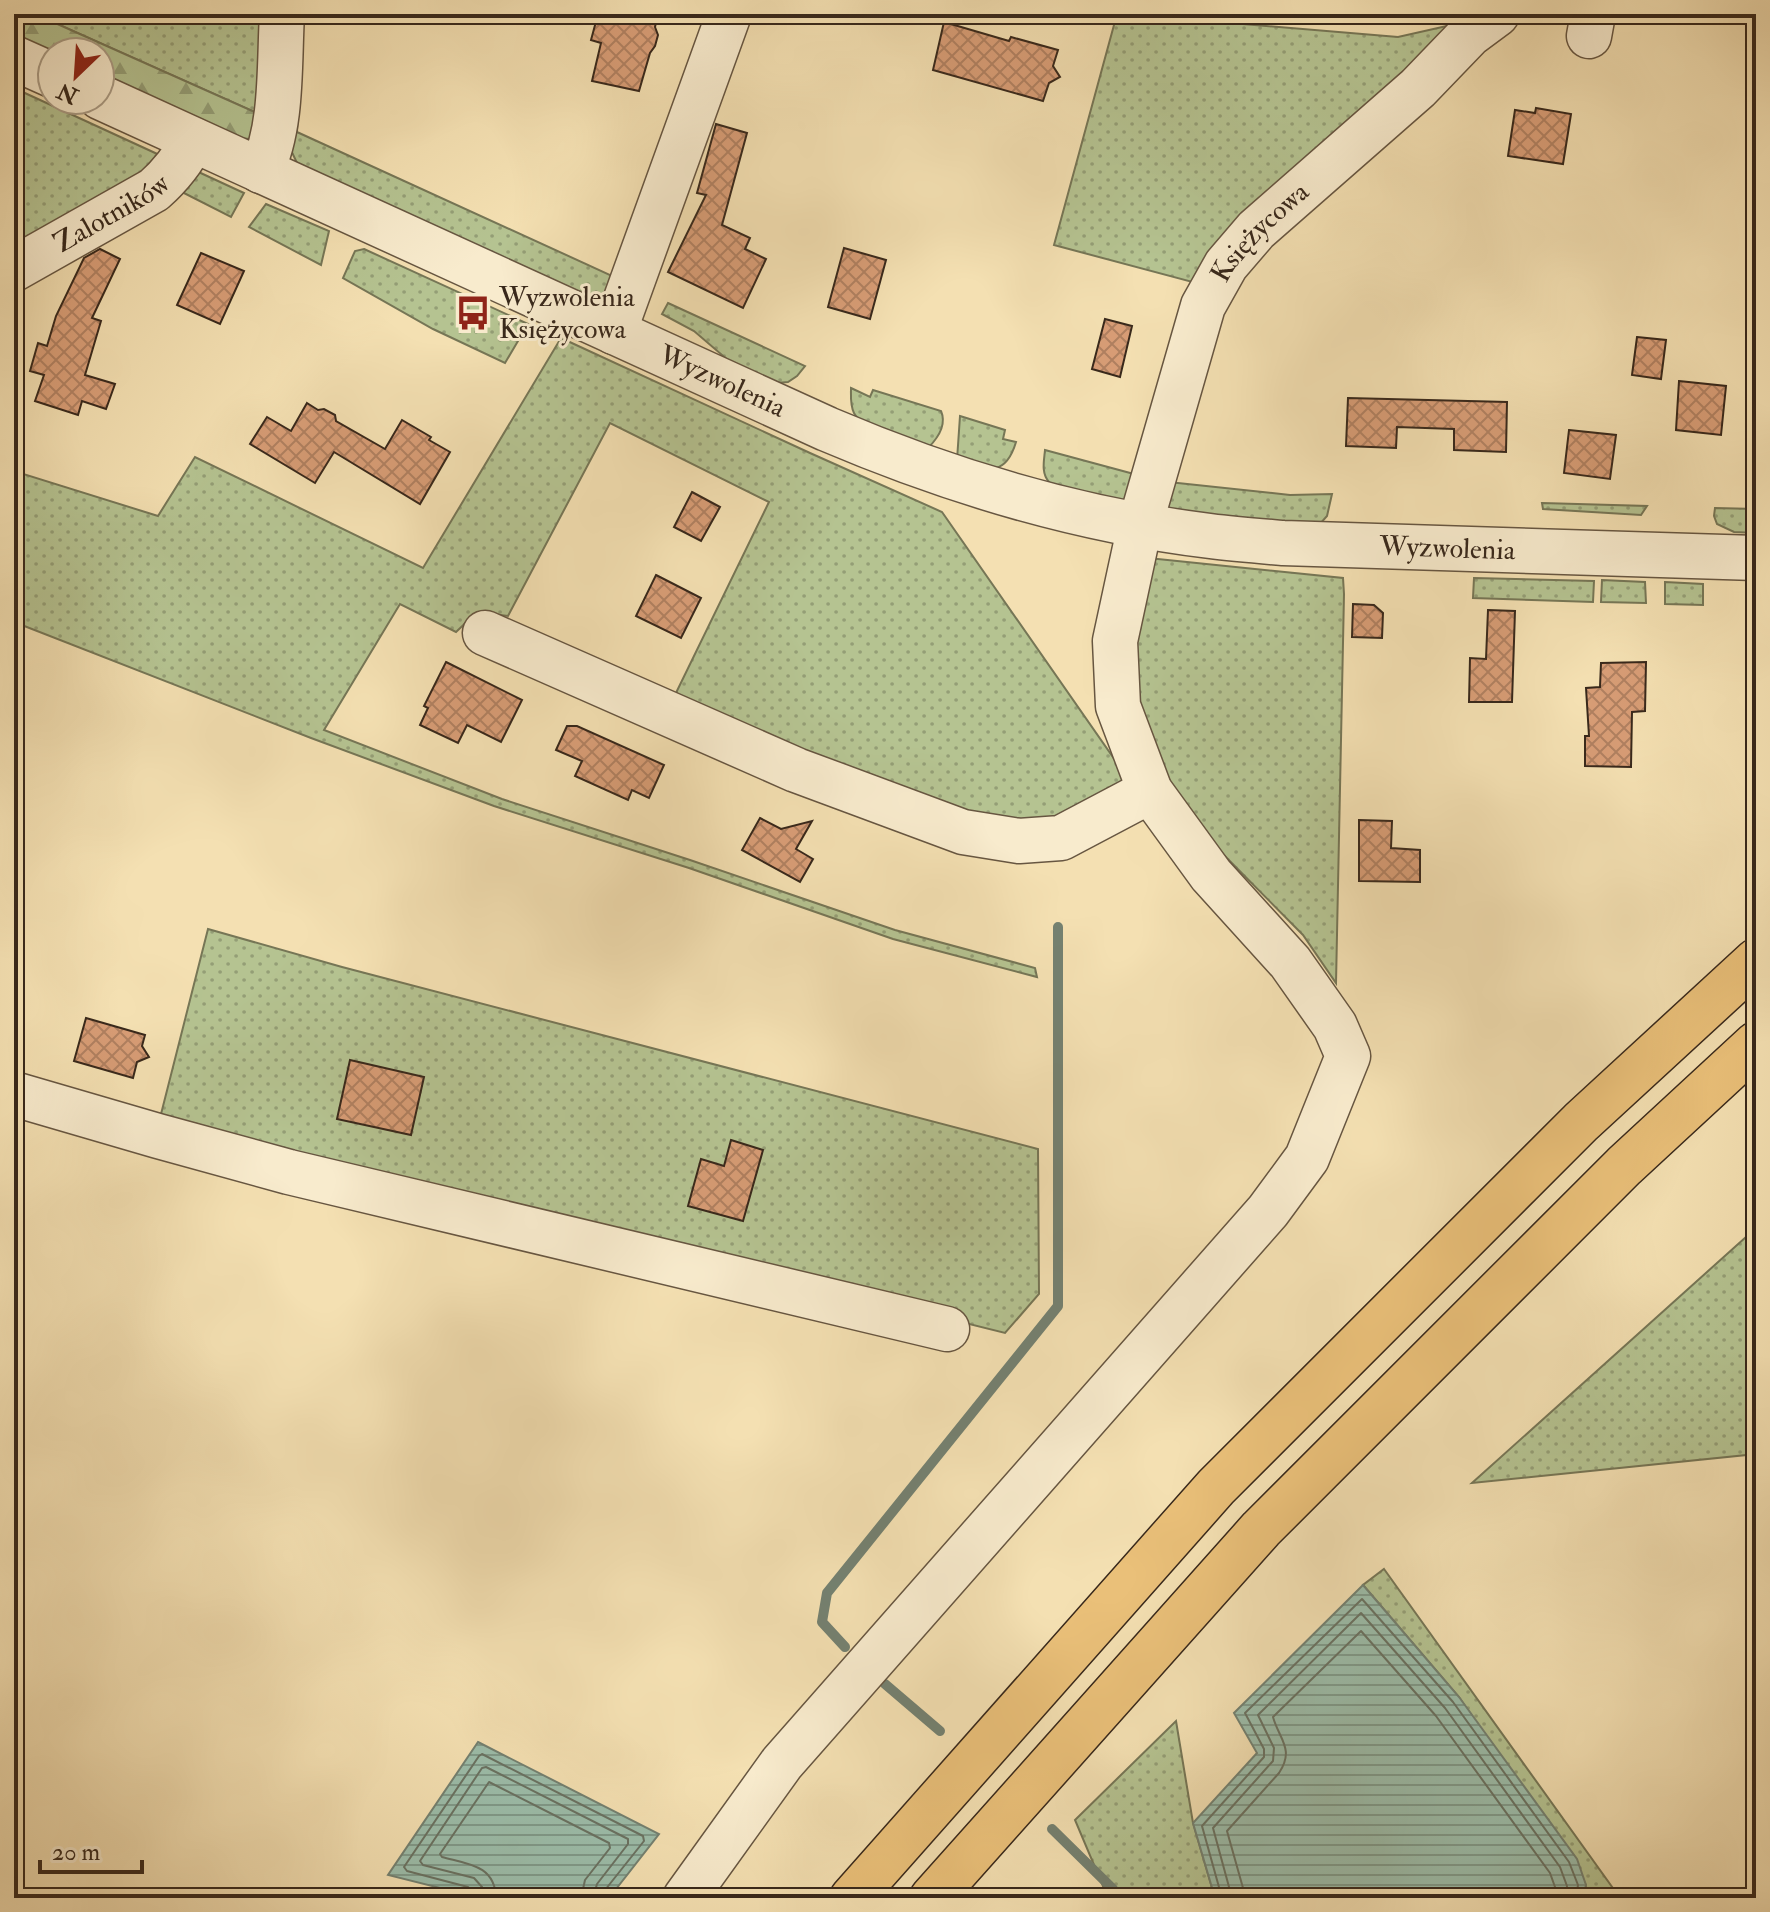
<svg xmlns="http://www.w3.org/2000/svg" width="1770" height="1912" font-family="'IM FELL Double Pica',serif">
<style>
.grass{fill:url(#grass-dots);stroke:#767656;stroke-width:2}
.forest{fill:url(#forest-firs);stroke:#767656;stroke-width:2}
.water{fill:url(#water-rules);stroke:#748171;stroke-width:2}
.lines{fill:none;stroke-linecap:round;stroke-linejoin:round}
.shore{stroke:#6a7262;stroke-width:2}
.stream{stroke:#748171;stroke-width:10}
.building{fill:url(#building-cross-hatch);stroke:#38281b;stroke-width:2}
.minor-casing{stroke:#675641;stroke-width:47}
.highway-casing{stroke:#38281b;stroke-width:47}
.minor{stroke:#f8ebcd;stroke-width:44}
.highway{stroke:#eac079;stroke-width:44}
.labels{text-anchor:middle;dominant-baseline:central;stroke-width:6;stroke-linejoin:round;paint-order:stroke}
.street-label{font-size:28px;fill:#38281b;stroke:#f8ebcd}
.poi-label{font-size:28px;fill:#38281b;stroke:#f8ebcd;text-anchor:start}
</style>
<defs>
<pattern id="grass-dots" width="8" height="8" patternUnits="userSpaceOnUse" patternTransform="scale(2)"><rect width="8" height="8" fill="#b5c391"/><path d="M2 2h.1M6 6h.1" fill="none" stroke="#949e76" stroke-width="1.8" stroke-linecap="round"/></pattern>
<pattern id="forest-firs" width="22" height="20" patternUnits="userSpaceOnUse" patternTransform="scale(2)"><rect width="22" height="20" fill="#b5c391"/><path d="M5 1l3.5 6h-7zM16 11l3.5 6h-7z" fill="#949e76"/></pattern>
<pattern id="water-rules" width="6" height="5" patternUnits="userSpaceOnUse" patternTransform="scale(2)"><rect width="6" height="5" fill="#9cbdaa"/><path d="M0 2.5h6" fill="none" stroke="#809a8a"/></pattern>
<pattern id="building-cross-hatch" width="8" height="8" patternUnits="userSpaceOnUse" patternTransform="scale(2)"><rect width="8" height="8" fill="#d89d76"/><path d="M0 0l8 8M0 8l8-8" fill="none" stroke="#b08060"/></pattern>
</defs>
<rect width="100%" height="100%" fill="#f4e0b2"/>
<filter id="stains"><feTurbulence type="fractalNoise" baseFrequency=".0025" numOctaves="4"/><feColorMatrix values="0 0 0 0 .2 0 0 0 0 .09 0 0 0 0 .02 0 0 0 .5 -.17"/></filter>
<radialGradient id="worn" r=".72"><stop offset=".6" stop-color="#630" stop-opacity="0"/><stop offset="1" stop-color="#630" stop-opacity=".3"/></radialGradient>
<!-- grass -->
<g class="grass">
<path d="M 35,14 L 267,14 L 259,114 Z"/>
<path d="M 302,14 L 297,132 L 621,280 C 606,298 602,299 580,298 L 297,163 L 289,146 Z"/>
<path d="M 1117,14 L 1172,14 L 1207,21 L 1398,37 L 1460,23 L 1196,283 L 1054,245 Z"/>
<path d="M 14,88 L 166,158 L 14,255 Z"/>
<path d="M 192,169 L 244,193 L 231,217 L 180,191 Z"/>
<path d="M 266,204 L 329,231 L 321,265 L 249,227 Z"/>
<path d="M 364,249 L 528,324 L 505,363 L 433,329 L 343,278 L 355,251 Z"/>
<path d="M 668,303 L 805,366 L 797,376 L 788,382 L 777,383 L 729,361 L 694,331 L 662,314 Z"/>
<path d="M 561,338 L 810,453 L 942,512 L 1131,783 L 1054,827 L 970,821 L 674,697 L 769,502 L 610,423 L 508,616 L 477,612 L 456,632 L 400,604 L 324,730 L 502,799 L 690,860 L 895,930 L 1035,968 L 1037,977 L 893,939 L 689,868 L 494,806 L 311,738 L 14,622 L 14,471 L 158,516 L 195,457 L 423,568 Z"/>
<path d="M 851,388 L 870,397 L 873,390 L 941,411 C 947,425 938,438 928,448 C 911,442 862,429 854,413 C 850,405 851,396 851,388 Z"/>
<path d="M 960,416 L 1005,430 L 1003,439 L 1016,442 C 1005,479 986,469 957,460 Z"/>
<path d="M 1045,450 L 1145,477 L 1136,506 C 1118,502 1059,493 1049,482 C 1041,473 1044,461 1045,450 Z"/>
<path d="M 1159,481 L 1290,495 L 1332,494 L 1327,516 L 1319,525 L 1157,511 Z"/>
<path d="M 1542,503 L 1647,506 L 1641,515 L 1543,509 Z"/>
<path d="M 1715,508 L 1756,509 L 1756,533 L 1734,532 L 1717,524 L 1714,516 Z"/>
<path d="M 1148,558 L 1343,578 L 1344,594 L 1336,983 L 1303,935 L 1210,841 L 1164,775 L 1135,707 L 1132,660 Z"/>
<path d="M 1474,578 L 1594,581 L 1593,602 L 1473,598 Z"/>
<path d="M 1602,580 L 1645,582 L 1646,603 L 1601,602 Z"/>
<path d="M 1665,582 L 1703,584 L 1703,605 L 1665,604 Z"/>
<path d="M 208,929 L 342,967 L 1038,1149 L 1039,1294 L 1005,1333 L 159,1122 Z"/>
<path d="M 1756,1228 L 1756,1454 L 1472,1483 Z"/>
<path d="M 1384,1569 L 1620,1898 L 1583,1898 L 1586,1885 L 1459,1697 L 1363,1585 Z"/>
<path d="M 1176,1721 L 1193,1823 L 1215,1898 L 1108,1898 L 1075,1820 Z"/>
</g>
<!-- forest -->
<path class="forest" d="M 14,14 L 35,14 L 259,114 L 250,139 L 238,138 L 100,78 L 100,52 L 52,52 L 14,40 Z"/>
<!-- water -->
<g class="water">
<path d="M 1363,1585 L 1459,1697 L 1577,1859 L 1586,1885 L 1583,1898 L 1215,1898 L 1193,1823 L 1257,1753 L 1234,1713 Z"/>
<path d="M 478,1742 L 659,1834 L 609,1898 L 480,1898 L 388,1875 Z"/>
</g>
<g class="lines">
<!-- shore -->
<g class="shore">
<path d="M 474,1898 L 473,1891 L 468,1887 L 407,1871 L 404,1867 L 479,1756 L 482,1754 L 643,1836 L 644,1841 L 605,1890 L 603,1898"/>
<path d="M 484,1898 L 482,1887 L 474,1878 L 423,1865 L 420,1861 L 482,1768 L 486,1767 L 628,1839 L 628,1844 L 597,1884 L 593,1898"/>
<path d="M 496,1898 C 495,1865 468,1864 442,1857 L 440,1854 L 489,1782 L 609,1843 L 610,1848 L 585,1880 L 581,1898"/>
<path d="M 1222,1898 L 1202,1826 L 1264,1757 L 1264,1749 L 1245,1713 L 1362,1599 L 1453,1702 L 1569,1862 L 1578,1885 L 1576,1898"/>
<path d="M 1232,1898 L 1213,1828 L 1273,1761 L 1274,1748 L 1258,1715 L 1361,1613 L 1445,1708 L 1560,1867 L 1567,1886 L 1566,1898"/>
<path d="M 1244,1898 L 1243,1888 L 1227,1831 L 1279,1773 C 1295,1749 1279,1739 1273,1717 L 1361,1631 L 1436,1716 L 1550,1873 L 1555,1887 L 1554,1898"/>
</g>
<!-- stream -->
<g class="stream">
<path d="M 845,1647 L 822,1622 L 827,1593 L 1058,1306 L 1058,927"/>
<path d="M 885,1684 L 940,1731"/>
<path d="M 1052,1829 L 1113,1889"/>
</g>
</g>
<!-- building -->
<g class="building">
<path d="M 598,14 L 658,14 L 655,27 L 658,35 L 655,46 L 650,53 L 639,91 L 592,81 L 601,43 L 591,40 Z"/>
<path d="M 944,22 L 1009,41 L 1011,37 L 1058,50 L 1053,66 L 1060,77 L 1049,83 L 1043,101 L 933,70 Z"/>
<path d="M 1536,108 L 1571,114 L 1563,164 L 1508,156 L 1515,110 L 1535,113 Z"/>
<path d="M 716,124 L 747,133 L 722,225 L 750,238 L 745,249 L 766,259 L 743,308 L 668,272 L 706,195 L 697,193 Z"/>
<path d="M 844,248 L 886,260 L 870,319 L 828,307 Z"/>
<path d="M 100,249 L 120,259 L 92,318 L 101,321 L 85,375 L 115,384 L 106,409 L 82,401 L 78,415 L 35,401 L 44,375 L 30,371 L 38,343 L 47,346 L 56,316 L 84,258 Z"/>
<path d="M 201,253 L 244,271 L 220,324 L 177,305 Z"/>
<path d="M 1105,319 L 1132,326 L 1120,377 L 1092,369 Z"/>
<path d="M 1637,337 L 1666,340 L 1661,379 L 1632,375 Z"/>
<path d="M 1679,381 L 1726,386 L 1721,435 L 1676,430 Z"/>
<path d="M 1348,398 L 1507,402 L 1506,452 L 1454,450 L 1454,429 L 1397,427 L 1396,448 L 1346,446 Z"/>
<path d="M 307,403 L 318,410 L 324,409 L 335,415 L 336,421 L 385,449 L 402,420 L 431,437 L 429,440 L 450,452 L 420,504 L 334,452 L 315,483 L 250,444 L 267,417 L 291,431 Z"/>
<path d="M 1569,430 L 1616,435 L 1610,479 L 1564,473 Z"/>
<path d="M 692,492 L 720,507 L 701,541 L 674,527 Z"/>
<path d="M 656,575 L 701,598 L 681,638 L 636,616 Z"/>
<path d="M 1353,604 L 1374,605 L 1383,613 L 1382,638 L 1352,637 Z"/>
<path d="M 1488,610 L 1515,611 L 1512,702 L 1469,702 L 1470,658 L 1486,659 Z"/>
<path d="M 446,662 L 522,700 L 501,742 L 467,725 L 458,743 L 420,725 L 428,708 L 424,706 Z"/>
<path d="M 1646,662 L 1645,711 L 1632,712 L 1631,767 L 1585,766 L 1585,736 L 1589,736 L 1586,688 L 1600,687 L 1601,663 Z"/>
<path d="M 567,726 L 577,726 L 664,765 L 649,798 L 632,790 L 628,800 L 575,776 L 582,761 L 556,750 Z"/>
<path d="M 760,818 L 781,829 L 812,821 L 796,849 L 813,859 L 800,882 L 742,850 Z"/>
<path d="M 1359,820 L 1392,821 L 1391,848 L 1420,850 L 1420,882 L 1359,881 Z"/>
<path d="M 86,1018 L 145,1035 L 142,1046 L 149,1057 L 137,1062 L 133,1078 L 74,1061 Z"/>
<path d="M 350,1060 L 424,1077 L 411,1135 L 337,1119 Z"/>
<path d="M 731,1140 L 763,1150 L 743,1221 L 688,1206 L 701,1159 L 724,1166 Z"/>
</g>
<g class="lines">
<!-- minor casing -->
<g class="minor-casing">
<g id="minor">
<path d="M 1589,36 L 1593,14"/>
<path d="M 14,58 L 52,75"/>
<path id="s1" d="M 100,97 L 827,429 C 949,481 1077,520 1210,536 C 1234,539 1259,541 1283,543 L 1756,558"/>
<path d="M 261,171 C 283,127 279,63 282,14"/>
<path id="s2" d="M 14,269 L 154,190 C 171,175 183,160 193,140"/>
<path d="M 614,332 L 729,14"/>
<path d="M 485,633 L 796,770 L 963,832 L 1019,841 L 1061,838 L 1150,791"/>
<path d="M 14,1094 L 158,1136 L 289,1172 L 947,1329"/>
<path id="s3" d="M 685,1898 L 782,1763 L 1268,1211 L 1307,1158 L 1348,1056 L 1335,1026 L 1290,962 L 1211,875 L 1150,791 L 1118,706 L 1115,641 L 1140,525 L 1203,306 L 1226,265 L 1256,230 L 1418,88 L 1470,34 L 1497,14"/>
</g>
</g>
<!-- highway casing -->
<g class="highway-casing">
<g id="highway">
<path d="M 852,1898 L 1216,1487 L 1581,1122 L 1756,961"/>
<path d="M 932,1898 L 1261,1529 L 1624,1166 L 1756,1044"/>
</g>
</g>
<!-- minor -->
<use href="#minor" class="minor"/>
<!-- highway -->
<use href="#highway" class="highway"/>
</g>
<!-- icons -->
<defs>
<g id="bus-bare" transform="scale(2.76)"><path d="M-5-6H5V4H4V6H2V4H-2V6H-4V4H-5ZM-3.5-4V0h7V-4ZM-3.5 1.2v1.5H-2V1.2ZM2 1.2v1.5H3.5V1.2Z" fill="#8f2418" stroke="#f8ebcd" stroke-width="2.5" paint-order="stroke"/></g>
</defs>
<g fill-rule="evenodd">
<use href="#bus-bare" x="473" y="313"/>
</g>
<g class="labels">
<!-- street labels -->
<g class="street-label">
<text stroke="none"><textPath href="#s2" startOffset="112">Zalotników</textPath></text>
<text stroke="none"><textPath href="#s3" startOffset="2006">Księżycowa</textPath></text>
<text stroke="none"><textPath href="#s1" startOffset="684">Wyzwolenia</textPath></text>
<text stroke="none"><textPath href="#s1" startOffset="1436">Wyzwolenia</textPath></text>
</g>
<!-- poi labels -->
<g class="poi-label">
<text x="499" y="297">Wyzwolenia<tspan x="499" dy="32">Księżycowa</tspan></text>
</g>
</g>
<!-- margin -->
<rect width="1770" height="1912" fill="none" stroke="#f4e0b2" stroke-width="48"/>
<rect x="16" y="16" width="1738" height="1880" fill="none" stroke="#38281b" stroke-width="4"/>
<rect x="24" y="24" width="1722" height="1864" fill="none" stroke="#38281b" stroke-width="2"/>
<!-- north arrow -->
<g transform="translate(76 76) rotate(205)"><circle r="38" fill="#f8ebcd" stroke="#ab9d86" stroke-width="2"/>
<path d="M0-6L14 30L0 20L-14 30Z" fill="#8f2418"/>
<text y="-12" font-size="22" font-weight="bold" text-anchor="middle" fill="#38281b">N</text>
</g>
<!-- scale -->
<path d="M40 1860v12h102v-12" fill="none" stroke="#38281b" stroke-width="4"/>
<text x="52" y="1860" font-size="24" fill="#38281b" stroke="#f8ebcd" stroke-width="6" paint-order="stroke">20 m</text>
<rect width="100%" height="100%" filter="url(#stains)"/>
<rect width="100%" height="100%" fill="url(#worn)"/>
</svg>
